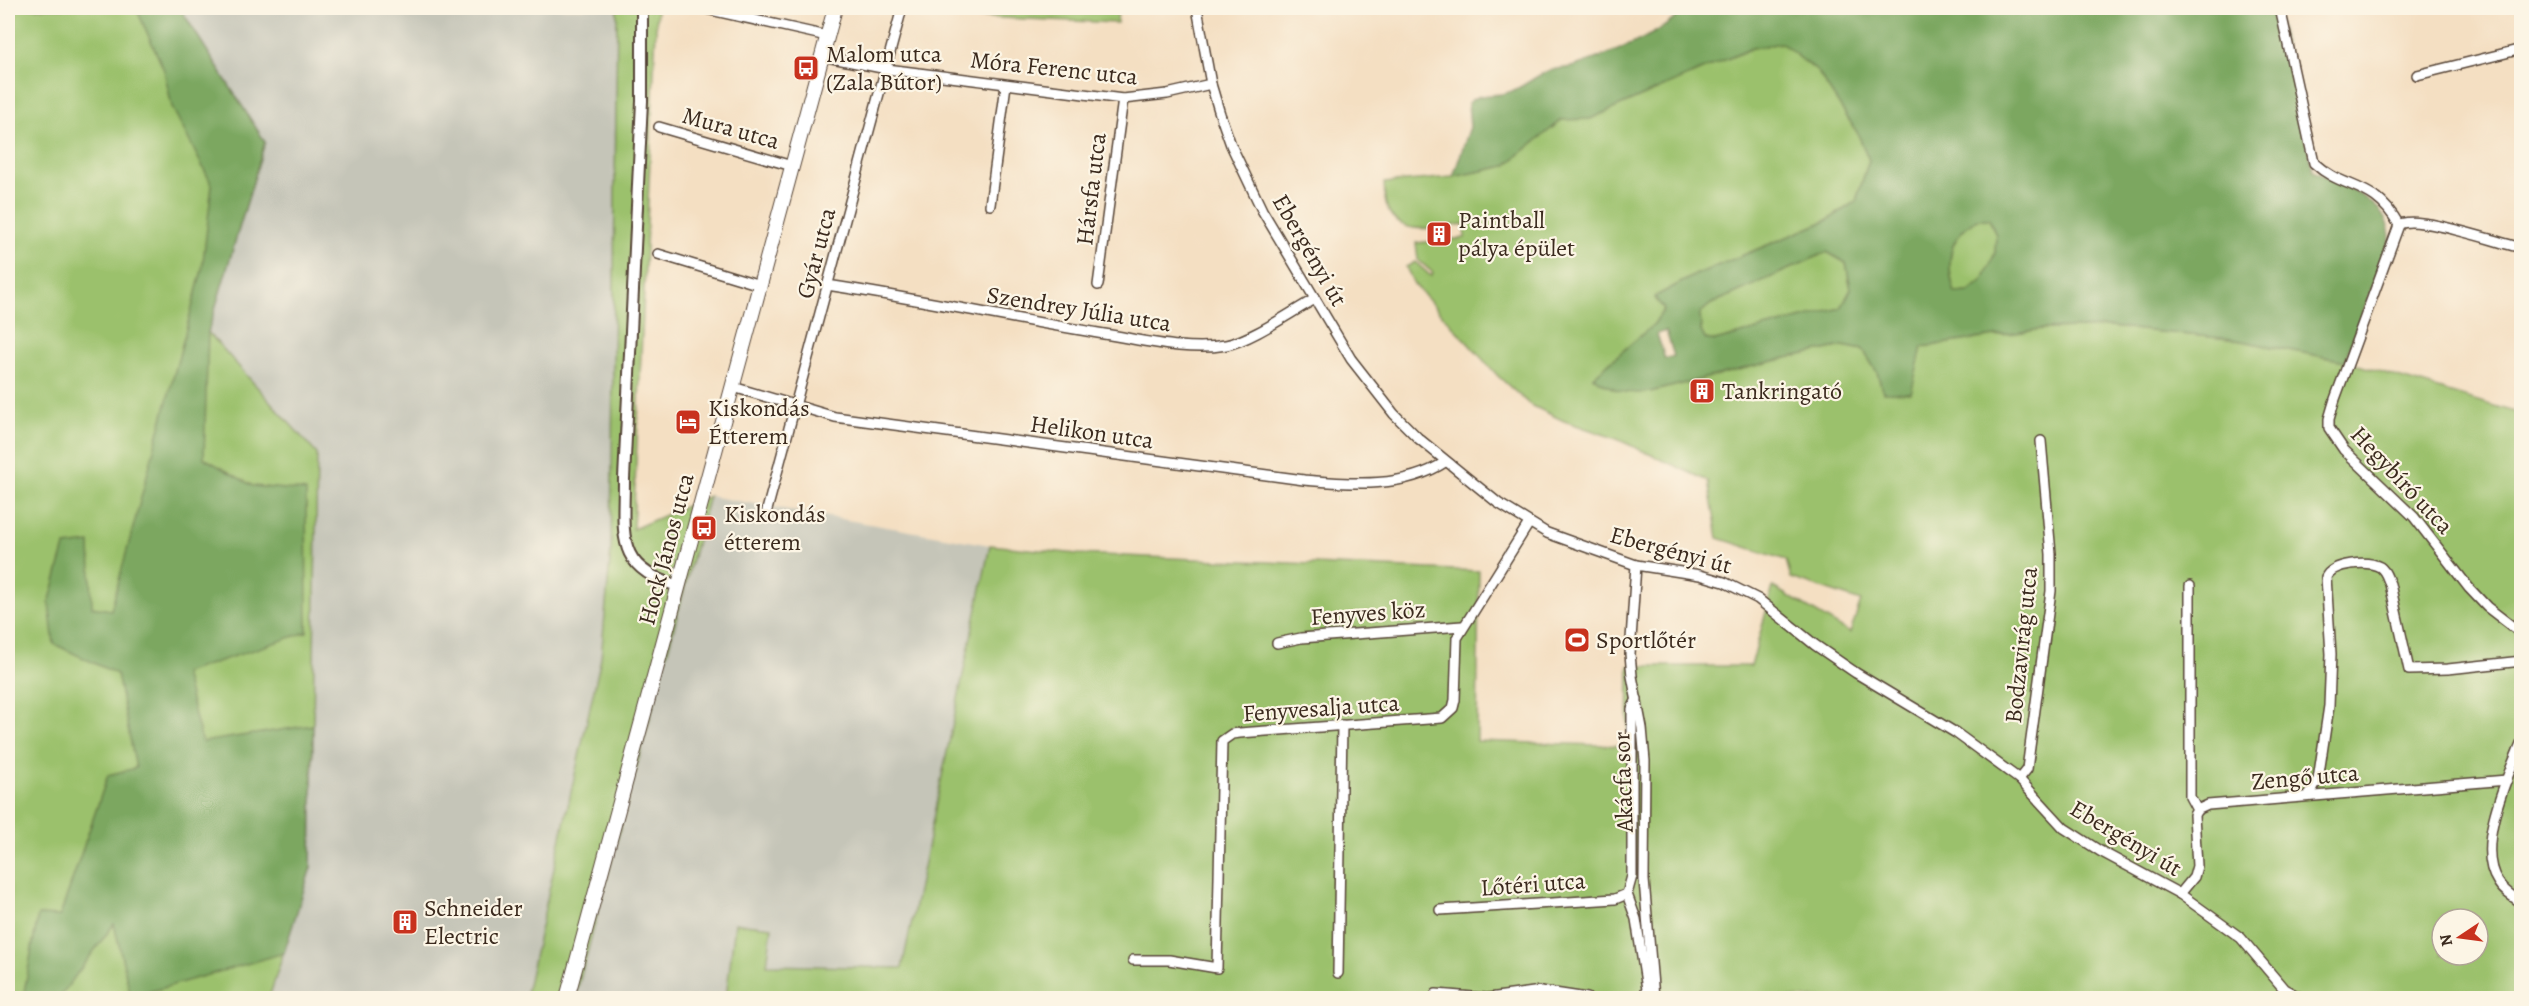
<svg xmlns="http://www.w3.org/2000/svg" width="2529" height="1006" font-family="Alegreya,serif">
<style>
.industrial{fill:#c5c5b8}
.green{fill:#9bc16c;stroke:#6b7645;stroke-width:1.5;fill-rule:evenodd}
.forest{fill:#7ca760;stroke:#5c683f;stroke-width:1.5;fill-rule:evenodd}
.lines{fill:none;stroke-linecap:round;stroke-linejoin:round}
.minor-casing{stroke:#574537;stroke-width:12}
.tertiary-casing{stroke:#574537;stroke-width:14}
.primary-casing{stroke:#574537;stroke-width:16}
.minor{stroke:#fff;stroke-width:9}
.tertiary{stroke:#fff;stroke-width:10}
.primary{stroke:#fff;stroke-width:14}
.labels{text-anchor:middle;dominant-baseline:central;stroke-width:4.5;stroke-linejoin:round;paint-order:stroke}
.poi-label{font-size:24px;fill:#3b2a1e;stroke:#fcf5e5;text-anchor:start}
.street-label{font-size:24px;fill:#3b2a1e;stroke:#fcf5e5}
</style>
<rect width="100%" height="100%" fill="#fcf5e5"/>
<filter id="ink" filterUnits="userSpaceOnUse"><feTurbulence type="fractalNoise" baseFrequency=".0167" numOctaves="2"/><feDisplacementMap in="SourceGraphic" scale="12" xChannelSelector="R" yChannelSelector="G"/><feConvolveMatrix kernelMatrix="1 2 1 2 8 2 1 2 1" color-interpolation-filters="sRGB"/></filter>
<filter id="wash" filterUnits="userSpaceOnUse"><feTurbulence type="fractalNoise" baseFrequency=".008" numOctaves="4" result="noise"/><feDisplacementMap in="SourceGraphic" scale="24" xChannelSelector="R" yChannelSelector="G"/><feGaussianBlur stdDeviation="1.35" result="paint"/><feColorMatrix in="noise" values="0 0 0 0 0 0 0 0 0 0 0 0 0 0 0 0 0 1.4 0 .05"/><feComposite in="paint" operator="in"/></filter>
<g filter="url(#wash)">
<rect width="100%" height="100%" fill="#f4dfc2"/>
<!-- industrial -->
<g class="industrial">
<path d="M 180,8 L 617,8 L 611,550 L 601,658 L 525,998 L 269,998 L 311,867 L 317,454 L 208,332 L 265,142 Z"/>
<path d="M 709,496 L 990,545 L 902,968 L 766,965 L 735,924 L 725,998 L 575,998 Z"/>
</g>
<!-- green -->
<g class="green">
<path d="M 8,8 L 180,8 L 265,142 L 208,332 L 317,454 L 311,867 L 269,998 L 8,998 Z"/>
<path d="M 617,8 L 657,8 L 633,529 L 709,496 L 575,998 L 525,998 L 601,658 L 611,550 Z"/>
<path d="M 912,8 L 1118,8 L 1117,23 L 912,14 Z"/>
<path d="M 1781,43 L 1818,72 L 1857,132 L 1869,160 L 1856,201 L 1828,220 L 1695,275 L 1655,297 L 1664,309 L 1654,324 L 1593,377 L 1650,392 L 1786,358 L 1843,346 L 1863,350 L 1877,372 L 1883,392 L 1922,347 L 2042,329 L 2111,327 L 2231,339 L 2345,361 L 2521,414 L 2521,998 L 726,998 L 735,923 L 772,927 L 767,965 L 902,968 L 990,545 L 1078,554 L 1479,571 L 1477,741 L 1628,746 L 1629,666 L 1751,666 L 1773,587 L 1850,633 L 1861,601 L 1791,578 L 1786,560 L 1718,538 L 1708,481 L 1617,439 L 1564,421 L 1529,404 L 1498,376 L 1414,284 L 1406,267 L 1415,262 L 1431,276 L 1433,273 L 1418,260 L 1416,243 L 1465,238 L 1464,224 C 1439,227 1398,239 1387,207 C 1384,200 1385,191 1384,183 L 1453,177 L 1505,166 L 1562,119 L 1590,119 L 1752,48 ZM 2442,919 L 2478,919 L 2478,955 L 2442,955 Z"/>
<path d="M 1977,219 L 1989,219 L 1996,235 L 1995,253 L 1983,280 L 1969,292 L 1955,293 C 1945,263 1947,236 1977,219 Z"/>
<path d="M 1827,252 L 1846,263 L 1851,289 L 1841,308 L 1715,341 L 1705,339 L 1701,331 L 1700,313 L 1711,304 Z"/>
</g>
<!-- forest -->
<g class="forest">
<path d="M 136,8 L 180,8 L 265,142 L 208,332 L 204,458 L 253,486 L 306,491 L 307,632 L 184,673 L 202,742 L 313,725 L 311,867 L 284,953 L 131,997 L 114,924 L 59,998 L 23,998 L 38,915 L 60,916 L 108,775 L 136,768 L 117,674 L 54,644 L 49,603 L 65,546 L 90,543 L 92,607 L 111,610 L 202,270 L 212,185 L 172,107 L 164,70 Z"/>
<path d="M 1682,8 L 2276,8 L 2313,171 C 2342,186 2390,200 2390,239 L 2345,361 L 2231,339 L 2111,327 L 2042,329 L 1922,347 L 1911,393 L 1883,392 L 1877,372 L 1863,350 L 1843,346 L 1786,358 L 1650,392 C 1624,395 1615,391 1593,377 L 1654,324 L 1664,309 L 1654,297 L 1695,275 L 1828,220 L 1856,201 L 1869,160 L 1857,132 L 1818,72 L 1781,43 L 1752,48 L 1590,119 L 1562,120 L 1505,166 L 1453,177 L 1470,127 L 1468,103 C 1479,92 1492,97 1506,93 C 1521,89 1533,77 1548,71 C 1556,68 1566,69 1575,66 C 1599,58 1674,31 1682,8 ZM 1977,219 L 1989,219 L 1996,235 L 1995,253 L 1983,280 L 1969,292 L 1955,293 C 1945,263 1948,236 1977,219 ZM 1827,252 L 1846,263 L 1851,289 L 1841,308 L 1715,341 L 1705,339 L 1701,331 L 1700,313 L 1711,304 ZM 1666,331 L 1674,356 L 1665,359 L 1657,334 Z"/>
</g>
</g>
<g filter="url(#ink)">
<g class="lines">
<!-- minor casing -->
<g class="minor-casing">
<g id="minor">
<path d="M 1197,8 L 1211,84 L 1220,114 L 1231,145 L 1262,210 L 1351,359 L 1394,414 L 1418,438 L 1498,503 L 1547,533 L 1636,565 L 1700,575 L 1724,582 L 1758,599 L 1815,645 L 1856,673 L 1956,733 L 2019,779 L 2064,828 L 2100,851 L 2180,894 L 2241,938 L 2284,989 L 2301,998"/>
<path d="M 2280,8 L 2314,163 C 2344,191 2374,180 2399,225 C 2414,213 2499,243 2522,248"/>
<path d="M 706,9 L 827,36"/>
<path d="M 822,56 L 887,69 L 1123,99 L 1167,94 L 1211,84"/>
<path d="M 2417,75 L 2522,49"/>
<path d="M 659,127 L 792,166"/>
<path d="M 990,205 L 1006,85"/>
<path d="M 2399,225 L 2335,399 L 2329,419 L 2329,428 L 2344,450 L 2414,517 L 2469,588 L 2487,607 L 2522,634"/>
<path d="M 658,254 L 760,285"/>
<path d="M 827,285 C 920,299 1012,319 1104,334 C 1143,340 1187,352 1226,345 C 1252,340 1291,312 1315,299"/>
<path d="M 1098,285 L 1123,99"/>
<path d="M 733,387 L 835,417 L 1304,480 C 1351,484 1404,489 1445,462"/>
<path d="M 767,510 L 902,8"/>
<path d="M 1636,565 L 1630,654 L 1632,676 L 1642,728 L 1645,761 L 1644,880 L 1654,998"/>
<path d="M 2190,586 L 2190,797 L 2197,810"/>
<path d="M 1277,643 L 1301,638 L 1462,626"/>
<path d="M 1637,699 L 1632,709 L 1632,876 L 1627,894 L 1636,919 L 1647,989 L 1643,998"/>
<path d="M 2522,741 C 2508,776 2474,847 2498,882 C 2503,891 2513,897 2522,903"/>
<path d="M 2019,779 L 2027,769 L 2051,591 L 2051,554 L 2041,441"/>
<path d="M 2309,796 L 2318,780 L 2329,706 L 2331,654 L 2326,577 C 2333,563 2367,560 2380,567 C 2386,571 2387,578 2390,584 L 2409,670 L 2448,669 L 2522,661"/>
<path d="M 2180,894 L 2194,877 L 2197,866 L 2194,815 L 2197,810 L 2208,805 L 2507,780"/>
<path d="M 1440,910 L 1615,899 L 1627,894"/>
<path d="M 1133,960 L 1169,960 L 1217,968 L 1222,741 L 1232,734 L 1240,733 L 1442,718 L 1453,708 L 1455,700 L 1457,638 L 1529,523"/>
<path d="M 1338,973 L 1342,725"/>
<path d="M 1436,994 L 1485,998"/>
<path d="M 1489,998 L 1541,991 L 1587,998"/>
</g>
</g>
<!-- tertiary casing -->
<g class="tertiary-casing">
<path id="tertiary" d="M 642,8 L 642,101 L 624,479 C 624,534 614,569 679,586"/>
</g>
<!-- primary casing -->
<g class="primary-casing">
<path id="primary" d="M 567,998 L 835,8"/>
</g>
<!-- minor -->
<use href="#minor" class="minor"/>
<!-- tertiary -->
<use href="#tertiary" class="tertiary"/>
<!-- primary -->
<use href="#primary" class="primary"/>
</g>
</g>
<!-- icons -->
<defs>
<g id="bus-square" transform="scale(1.35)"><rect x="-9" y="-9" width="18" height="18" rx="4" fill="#c8321e" stroke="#fcf5e5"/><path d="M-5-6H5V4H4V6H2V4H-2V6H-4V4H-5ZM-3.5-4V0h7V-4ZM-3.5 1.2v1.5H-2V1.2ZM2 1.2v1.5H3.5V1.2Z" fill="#fff"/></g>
<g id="building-square" transform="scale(1.35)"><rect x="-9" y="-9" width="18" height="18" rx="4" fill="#c8321e" stroke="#fcf5e5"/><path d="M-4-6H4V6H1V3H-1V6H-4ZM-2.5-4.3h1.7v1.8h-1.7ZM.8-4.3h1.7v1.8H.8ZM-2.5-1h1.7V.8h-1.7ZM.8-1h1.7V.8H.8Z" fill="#fff"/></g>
<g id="hotel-square" transform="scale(1.35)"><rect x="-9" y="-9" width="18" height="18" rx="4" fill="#c8321e" stroke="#fcf5e5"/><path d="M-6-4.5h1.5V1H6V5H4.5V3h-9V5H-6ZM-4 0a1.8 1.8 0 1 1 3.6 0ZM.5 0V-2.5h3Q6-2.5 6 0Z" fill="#fff"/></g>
<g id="stadium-square" transform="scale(1.35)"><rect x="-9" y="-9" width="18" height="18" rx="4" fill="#c8321e" stroke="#fcf5e5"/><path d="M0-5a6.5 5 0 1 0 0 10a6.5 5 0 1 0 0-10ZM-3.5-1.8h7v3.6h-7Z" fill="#fff"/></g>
</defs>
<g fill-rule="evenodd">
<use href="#bus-square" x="806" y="68"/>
<use href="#building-square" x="1439" y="234"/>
<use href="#building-square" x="1702" y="391"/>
<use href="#hotel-square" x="688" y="422"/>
<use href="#bus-square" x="704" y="528"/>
<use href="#stadium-square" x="1577" y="640"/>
<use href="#building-square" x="405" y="922"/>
</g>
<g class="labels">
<!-- poi labels -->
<g class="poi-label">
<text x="826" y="54">Malom utca<tspan x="826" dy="28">(Zala Bútor)</tspan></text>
<text x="1458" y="220">Paintball<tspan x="1458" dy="28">pálya épület</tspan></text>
<text x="1722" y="391">Tankringató</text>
<text x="708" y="408">Kiskondás<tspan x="708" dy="28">Étterem</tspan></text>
<text x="724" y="514">Kiskondás<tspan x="724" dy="28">étterem</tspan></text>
<text x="1596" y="640">Sportlőtér</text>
<text x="424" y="908">Schneider<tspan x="424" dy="28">Electric</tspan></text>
</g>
<!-- street labels -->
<g class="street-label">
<text transform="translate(1054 68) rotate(6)">Móra Ferenc utca</text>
<text transform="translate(731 128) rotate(16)">Mura utca</text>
<text transform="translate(1091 189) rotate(-83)">Hársfa utca</text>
<text transform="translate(1310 250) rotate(60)">Ebergényi út</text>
<text transform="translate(816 253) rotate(-75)">Gyár utca</text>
<text transform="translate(1079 309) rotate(9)">Szendrey Júlia utca</text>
<text transform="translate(1092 432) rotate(8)">Helikon utca</text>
<text transform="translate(2402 480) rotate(47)">Hegybíró utca</text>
<text transform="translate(666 549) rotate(-75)">Hock János utca</text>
<text transform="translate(1671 550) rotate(15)">Ebergényi út</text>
<text transform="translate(1368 613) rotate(-4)">Fenyves köz</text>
<text transform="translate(2021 645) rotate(-84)">Bodzavirág utca</text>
<text transform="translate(1321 708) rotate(-4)">Fenyvesalja utca</text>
<text transform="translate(2305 777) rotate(-5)">Zengő utca</text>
<text transform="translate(1623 782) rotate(-92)">Akácfa sor</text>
<text transform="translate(2126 838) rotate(31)">Ebergényi út</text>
<text transform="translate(1533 884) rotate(-4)">Lőtéri utca</text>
</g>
</g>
<!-- margin -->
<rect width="2529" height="1006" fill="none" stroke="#fcf5e5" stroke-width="30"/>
<!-- north arrow -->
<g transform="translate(2460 937) rotate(257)"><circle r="28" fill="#fcf5e5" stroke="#afa495" stroke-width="1.5"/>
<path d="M0-4.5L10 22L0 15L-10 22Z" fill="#c8321e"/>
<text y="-9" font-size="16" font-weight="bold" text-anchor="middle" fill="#3b2a1e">N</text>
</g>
</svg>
